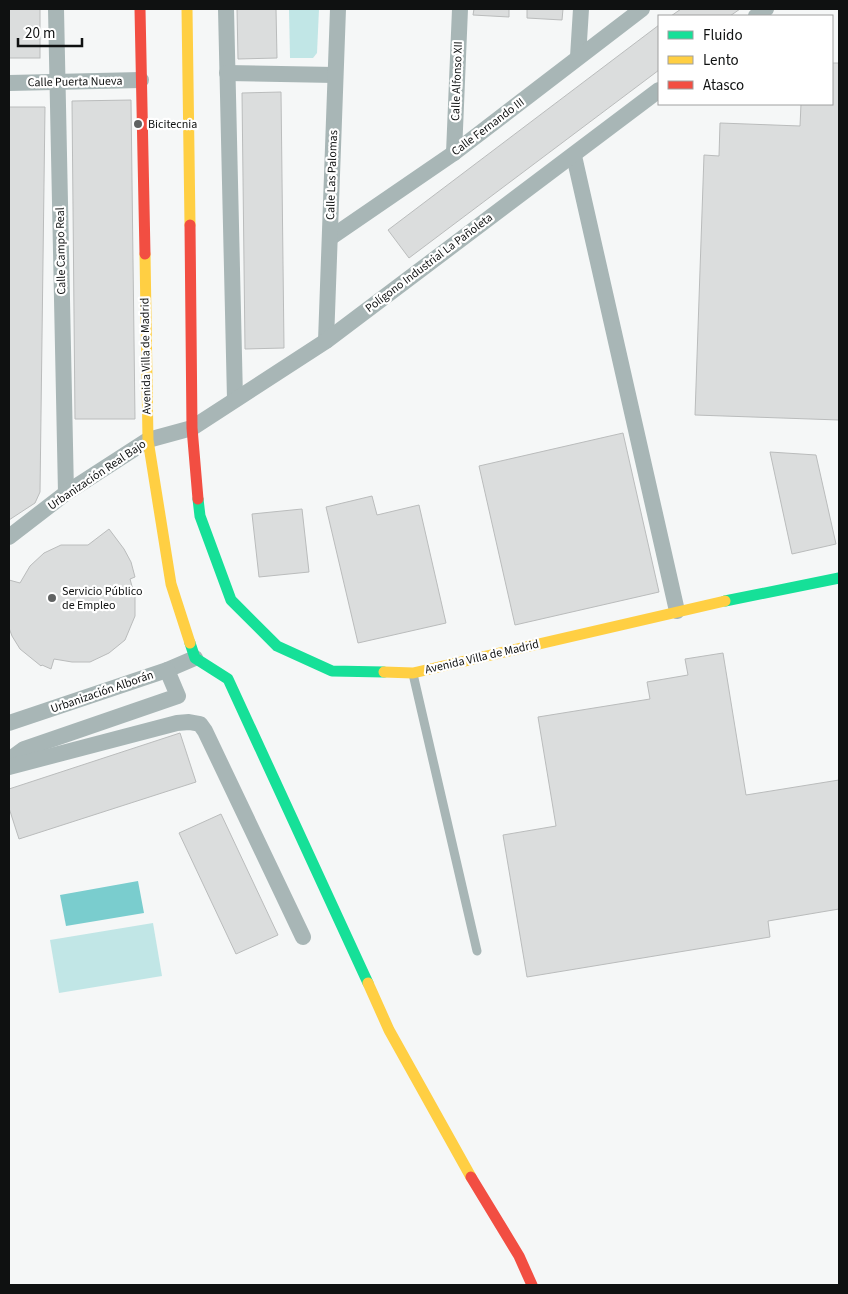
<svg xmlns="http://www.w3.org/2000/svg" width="848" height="1294" font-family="'Source Sans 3',sans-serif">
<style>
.green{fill:#c1e6e6}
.water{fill:#7acdce}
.building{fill:#dbdddd;stroke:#babcbc}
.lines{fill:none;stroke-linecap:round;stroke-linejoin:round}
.lane{stroke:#a8b6b6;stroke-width:9}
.street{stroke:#a8b6b6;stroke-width:16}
.fast{stroke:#16e098;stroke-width:11}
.slow{stroke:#ffcf43;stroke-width:11}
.jam{stroke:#f24e42;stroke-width:11}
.poi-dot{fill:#606262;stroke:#fff;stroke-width:2}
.labels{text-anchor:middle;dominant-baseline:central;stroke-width:4.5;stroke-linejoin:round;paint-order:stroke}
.street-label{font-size:12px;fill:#0f1111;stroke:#fff}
.poi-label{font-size:12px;fill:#0f1111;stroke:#fff;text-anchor:start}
</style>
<rect width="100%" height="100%" fill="#f5f7f7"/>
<!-- green -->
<g class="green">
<path d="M 289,9 L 319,9 L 317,53 L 313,58 L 290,58 Z"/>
<path d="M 153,923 L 162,976 L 59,993 L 50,940 Z"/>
</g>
<!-- water -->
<path class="water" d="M 138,881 L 144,913 L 66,926 L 60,895 Z"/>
<!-- building -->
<g class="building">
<rect x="9" y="9" width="31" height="49"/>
<path d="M 237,9 L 276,9 L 277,58 L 238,59 Z"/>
<path d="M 474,9 L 509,9 L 509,17 L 473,15 Z"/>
<path d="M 527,9 L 563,9 L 562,20 L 527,18 Z"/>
<path d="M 681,9 L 740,9 L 730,16 L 671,16 Z"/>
<path d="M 659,25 L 659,70 L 409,258 L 388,230 Z"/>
<path d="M 832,63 L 839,63 L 839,420 L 695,415 L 704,155 L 719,156 L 720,123 L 800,126 L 801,104 L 832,104 Z"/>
<path d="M 281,92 L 284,348 L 245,349 L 242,93 Z"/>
<path d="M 131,100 L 135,419 L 75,419 L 72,101 Z"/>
<path d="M 9,107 L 45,107 L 40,492 L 35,503 L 9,520 Z"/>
<path d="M 623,433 L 659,592 L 515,625 L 479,466 Z"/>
<path d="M 770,452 L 816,455 L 836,544 L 792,554 Z"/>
<path d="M 372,496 L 377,515 L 419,505 L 446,623 L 358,643 L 326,507 Z"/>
<path d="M 302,509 L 309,572 L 259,577 L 252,514 Z"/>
<path d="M 109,529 L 124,549 L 131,562 L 135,577 L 130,579 L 135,597 L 135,616 L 125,640 L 109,653 L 90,662 L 72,662 L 54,659 L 51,669 L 42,665 L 41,666 L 20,649 L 12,636 L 9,628 L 9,580 L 20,583 L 30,566 L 44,553 L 61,545 L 88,545 Z"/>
<path d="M 723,653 L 746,795 L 839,780 L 839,909 L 768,921 L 770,937 L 527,977 L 503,835 L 556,826 L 538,717 L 650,699 L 647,682 L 688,675 L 685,659 Z"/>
<path d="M 180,733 L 196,782 L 19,839 L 9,808 L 9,789 Z"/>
<path d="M 221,814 L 278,935 L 236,954 L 179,833 Z"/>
</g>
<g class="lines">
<!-- lane -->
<path class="lane" d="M 413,674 L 477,951"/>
<!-- street -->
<g class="street">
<path d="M 56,9 L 66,493"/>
<path d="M 226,9 L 235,399"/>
<path d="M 756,16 L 766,9"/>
<path d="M 578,57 L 581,9"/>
<path d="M 227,73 L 335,75"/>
<path d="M 9,83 L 141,80"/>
<path d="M 454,153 L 460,9"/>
<path d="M 574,156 L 677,611"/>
<path d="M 330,238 L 454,153 L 642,9"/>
<path d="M 326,341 L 338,9"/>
<path d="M 9,537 L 66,493 L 148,440 L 192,428 L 326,341 L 659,90"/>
<path d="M 9,723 L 167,670 L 195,658"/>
<path d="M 9,760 L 24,749 L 178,696 L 167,670"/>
<path d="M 9,767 L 177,723 L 189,722 L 200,724 L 205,731 L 303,937"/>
</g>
<!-- fast -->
<g class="fast">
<path d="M 198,499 L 200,516 L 231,600 L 277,646 L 332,671 L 384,672"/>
<path d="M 725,601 L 839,578"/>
<path d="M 190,643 L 195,658 L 228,679 L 368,983"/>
</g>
<!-- slow -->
<g class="slow">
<path d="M 187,9 L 190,225"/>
<path d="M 145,254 L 148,440 L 171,584 L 190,643"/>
<path d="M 384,672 L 413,673 L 725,601"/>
<path d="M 368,983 L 389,1030 L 471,1177"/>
</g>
<!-- jam -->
<g class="jam">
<path d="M 140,9 L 145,254"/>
<path d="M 190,225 L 192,428 L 198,499"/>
<path d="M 471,1177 L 519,1256 L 532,1285"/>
</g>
</g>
<!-- markers -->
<g class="poi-dot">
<circle cx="138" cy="124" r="5"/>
<circle cx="52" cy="598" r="5"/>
</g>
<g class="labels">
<!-- street labels -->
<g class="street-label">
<text transform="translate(457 81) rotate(-88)">Calle Alfonso XII</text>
<text transform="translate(75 82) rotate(-1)">Calle Puerta Nueva</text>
<text transform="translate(488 127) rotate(-37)">Calle Fernando III</text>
<text transform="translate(332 175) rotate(-88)">Calle Las Palomas</text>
<text transform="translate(61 251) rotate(-91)">Calle Campo Real</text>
<text transform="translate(429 263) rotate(-37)">Polígono Industrial La Pañoleta</text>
<text transform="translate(146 356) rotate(-91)">Avenida Villa de Madrid</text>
<text transform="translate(97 475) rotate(-34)">Urbanización Real Bajo</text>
<text transform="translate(482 657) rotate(-13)">Avenida Villa de Madrid</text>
<text transform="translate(102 692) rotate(-19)">Urbanización Alborán</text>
</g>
<!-- poi labels -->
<g class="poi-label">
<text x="148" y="124">Bicitecnia</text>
<text x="62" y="591">Servicio Público<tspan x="62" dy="14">de Empleo</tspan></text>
</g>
</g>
<!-- border -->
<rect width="848" height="1294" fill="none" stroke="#0f1111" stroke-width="20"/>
<!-- legend -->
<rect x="658" y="15" width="175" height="90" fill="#ffffff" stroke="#9fa0a0"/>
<rect x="668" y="31" width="25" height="8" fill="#16e098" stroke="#9fa0a0"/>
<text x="703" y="40" font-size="15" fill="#0f1111">Fluido</text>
<rect x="668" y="56" width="25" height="8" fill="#ffcf43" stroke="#9fa0a0"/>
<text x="703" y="65" font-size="15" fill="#0f1111">Lento</text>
<rect x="668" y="81" width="25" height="8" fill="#f24e42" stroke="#9fa0a0"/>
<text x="703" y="90" font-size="15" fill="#0f1111">Atasco</text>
<!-- scale -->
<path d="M18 38v8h64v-8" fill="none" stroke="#0f1111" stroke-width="2.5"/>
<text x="25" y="38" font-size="15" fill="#0f1111" stroke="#ffffff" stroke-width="4" paint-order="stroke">20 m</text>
</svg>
